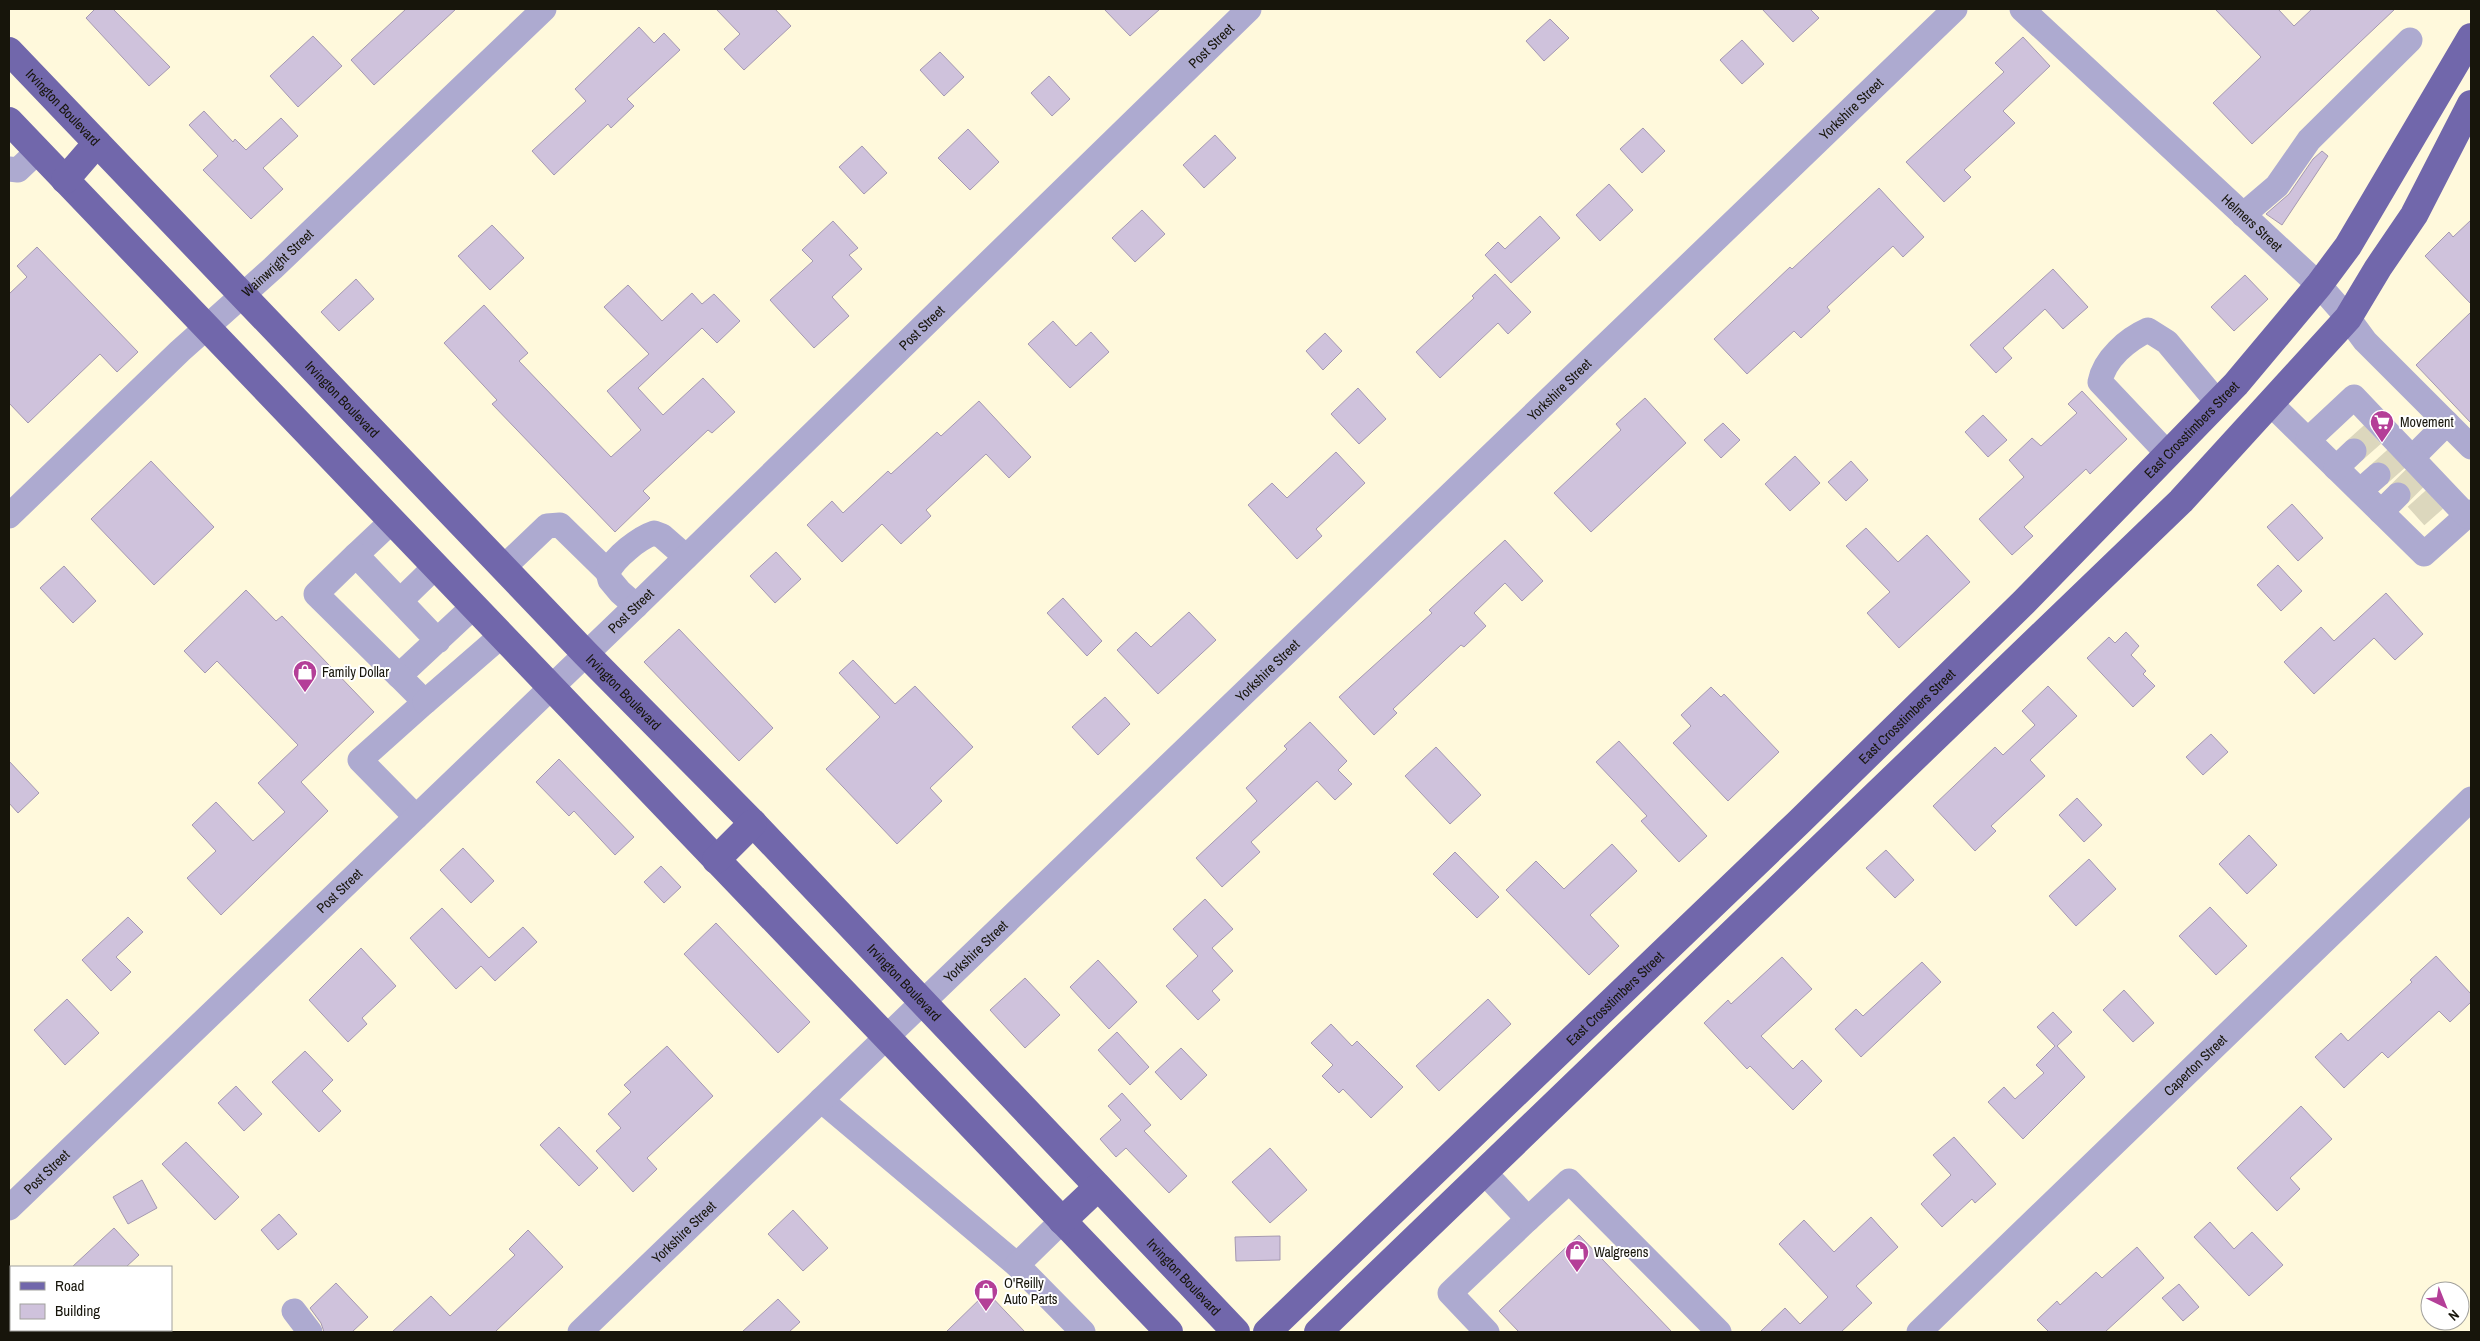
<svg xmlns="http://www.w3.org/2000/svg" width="2480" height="1341" font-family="'Archivo Narrow',sans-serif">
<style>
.building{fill:#cfc2dc;stroke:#a599b1}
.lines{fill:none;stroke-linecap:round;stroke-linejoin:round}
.minor-tunnel{stroke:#dcd7bd;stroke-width:25;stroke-dasharray:25 12;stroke-linecap:butt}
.minor{stroke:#adaad0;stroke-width:25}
.major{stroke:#7167ab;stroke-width:28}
.labels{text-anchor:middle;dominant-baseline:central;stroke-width:4;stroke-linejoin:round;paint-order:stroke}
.street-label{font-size:14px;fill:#17150b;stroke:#fff}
.poi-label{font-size:14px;fill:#17150b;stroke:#fff;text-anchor:start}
</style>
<rect width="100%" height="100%" fill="#fff9dc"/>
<!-- building -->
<g class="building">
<path d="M 95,9 L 113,9 L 170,67 L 149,86 L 86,18 Z"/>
<path d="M 406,9 L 456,9 L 374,85 L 351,60 Z"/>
<path d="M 716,9 L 775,9 L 791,26 L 744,70 L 724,49 L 740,34 Z"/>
<path d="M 1104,9 L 1160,9 L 1130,36 Z"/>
<path d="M 1762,9 L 1810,9 L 1819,18 L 1793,42 Z"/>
<path d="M 2215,9 L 2278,9 L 2294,26 L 2312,9 L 2395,9 L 2252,144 L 2213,103 L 2261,57 Z"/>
<path d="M 1550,19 L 1569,38 L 1544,61 L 1526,41 Z"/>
<path d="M 639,27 L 654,43 L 664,33 L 680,50 L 627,99 L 634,106 L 611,128 L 608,124 L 554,175 L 532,151 L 586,101 L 575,89 Z"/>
<path d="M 313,36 L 342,66 L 298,107 L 270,76 Z"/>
<path d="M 2023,37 L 2050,66 L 2003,111 L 2015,123 L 1964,170 L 1971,177 L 1944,202 L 1906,162 L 2004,72 L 1995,63 Z"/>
<path d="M 1742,40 L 1764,64 L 1742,84 L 1720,60 Z"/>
<path d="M 940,52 L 964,77 L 944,96 L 920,70 Z"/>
<path d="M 1049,76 L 1070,99 L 1052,116 L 1031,93 Z"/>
<path d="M 204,111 L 233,142 L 235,139 L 246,150 L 281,118 L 298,136 L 263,168 L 283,189 L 251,219 L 203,170 L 218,156 L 189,125 Z"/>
<path d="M 1643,128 L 1665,151 L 1642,173 L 1620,149 Z"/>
<path d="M 968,129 L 999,162 L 970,190 L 938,158 Z"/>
<path d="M 1215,135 L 1236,158 L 1204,188 L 1183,165 Z"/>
<path d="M 862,146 L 887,173 L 864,194 L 839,167 Z"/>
<path d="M 2322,151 L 2328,156 L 2282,225 L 2266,214 L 2289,194 L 2313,159 Z"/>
<path d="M 1609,184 L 1633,210 L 1600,241 L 1576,215 Z"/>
<path d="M 1879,188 L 1924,237 L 1903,257 L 1893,246 L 1827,307 L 1830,311 L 1801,338 L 1794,331 L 1747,374 L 1714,339 L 1790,267 L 1792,269 Z"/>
<path d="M 1142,210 L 1165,234 L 1135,262 L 1112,238 Z"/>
<path d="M 1540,216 L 1560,238 L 1511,283 L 1485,255 L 1498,242 L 1505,249 Z"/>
<path d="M 2471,220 L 2471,304 L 2425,256 L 2449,232 L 2453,237 Z"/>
<path d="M 833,221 L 858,248 L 849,255 L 862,269 L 832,297 L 849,316 L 814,348 L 770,300 L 813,261 L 802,250 Z"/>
<path d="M 492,225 L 524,258 L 490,290 L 458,256 Z"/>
<path d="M 37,247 L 138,352 L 117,372 L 100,354 L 28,423 L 9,403 L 9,294 L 27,277 L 17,266 Z"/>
<path d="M 2053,269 L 2088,307 L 2063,329 L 2045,309 L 2003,348 L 2012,358 L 1996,373 L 1970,345 Z"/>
<path d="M 1495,274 L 1531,312 L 1508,334 L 1498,323 L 1440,378 L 1416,352 L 1474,298 L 1472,296 Z"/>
<path d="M 2245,275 L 2268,299 L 2234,331 L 2211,307 Z"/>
<path d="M 356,279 L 374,299 L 339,331 L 321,312 Z"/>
<path d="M 628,285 L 662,321 L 692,293 L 702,304 L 714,294 L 740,321 L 717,343 L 702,328 L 638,388 L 663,415 L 703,378 L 735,412 L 712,433 L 708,430 L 643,491 L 650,498 L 615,532 L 492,404 L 497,400 L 444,343 L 484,305 L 528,353 L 519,361 L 611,457 L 641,430 L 607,391 L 649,354 L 604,307 Z"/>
<path d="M 2471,312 L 2471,423 L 2416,365 Z"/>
<path d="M 1053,321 L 1076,346 L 1091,332 L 1109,352 L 1070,388 L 1028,344 Z"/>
<path d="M 1325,333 L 1342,351 L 1323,370 L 1306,351 Z"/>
<path d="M 1358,388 L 1386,419 L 1359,444 L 1331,414 Z"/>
<path d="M 2082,391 L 2127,439 L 2090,474 L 2086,469 L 2024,527 L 2033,536 L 2012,555 L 1979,519 L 2024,477 L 2009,460 L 2032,438 L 2041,446 L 2077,413 L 2068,404 Z"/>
<path d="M 1645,398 L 1686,443 L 1591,532 L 1554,493 L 1621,430 L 1616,424 Z"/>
<path d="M 979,401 L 1031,457 L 1009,478 L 986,454 L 926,510 L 931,516 L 901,544 L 882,524 L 842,562 L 807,525 L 832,501 L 843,513 L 888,471 L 891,474 L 937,432 L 941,436 Z"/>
<path d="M 1983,415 L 2007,440 L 1988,457 L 1965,432 Z"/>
<path d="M 1723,423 L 1740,440 L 1721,458 L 1704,440 Z"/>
<path d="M 1336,452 L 1365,483 L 1316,529 L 1322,536 L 1297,559 L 1248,505 L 1272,483 L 1287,498 Z"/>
<path d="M 1795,456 L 1820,483 L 1790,511 L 1765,484 Z"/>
<path d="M 151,461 L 214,527 L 154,585 L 91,519 Z"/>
<path d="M 1851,461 L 1868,480 L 1846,501 L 1828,482 Z"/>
<path d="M 2292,504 L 2323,538 L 2298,561 L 2267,527 Z"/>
<path d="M 1866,528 L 1898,562 L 1927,535 L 1970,582 L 1899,648 L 1867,613 L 1890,592 L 1846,546 Z"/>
<path d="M 1505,540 L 1543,581 L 1522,601 L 1505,583 L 1474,613 L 1486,626 L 1464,647 L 1461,645 L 1393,709 L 1397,713 L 1374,735 L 1339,697 L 1432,613 L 1429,610 Z"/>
<path d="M 776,552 L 801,579 L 775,603 L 750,576 Z"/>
<path d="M 2278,565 L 2302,591 L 2281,611 L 2257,585 Z"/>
<path d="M 64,566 L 96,601 L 73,623 L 40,588 Z"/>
<path d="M 246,590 L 276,621 L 282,616 L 374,712 L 301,782 L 328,811 L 221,915 L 187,878 L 216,851 L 192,825 L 216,802 L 253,841 L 285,812 L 258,783 L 298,745 L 217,661 L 205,673 L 184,651 Z"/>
<path d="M 2386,593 L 2423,634 L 2395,660 L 2374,638 L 2314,694 L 2284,662 L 2321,627 L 2334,641 Z"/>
<path d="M 1063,598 L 1102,641 L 1087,656 L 1047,613 Z"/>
<path d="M 1189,612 L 1216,640 L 1158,694 L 1117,650 L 1136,632 L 1151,647 Z"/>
<path d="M 679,629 L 773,728 L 739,761 L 644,662 Z"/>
<path d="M 2126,632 L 2139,646 L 2131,655 L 2146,671 L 2143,674 L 2155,686 L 2133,707 L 2087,658 L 2109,637 L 2115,643 Z"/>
<path d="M 853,660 L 895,704 L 915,686 L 973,747 L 930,788 L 942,801 L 897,844 L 826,769 L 880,717 L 839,673 Z"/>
<path d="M 2048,686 L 2077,716 L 2030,760 L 2045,776 L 1991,826 L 1996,831 L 1975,851 L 1933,806 L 1995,747 L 2003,755 L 2035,725 L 2022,711 Z"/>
<path d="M 1711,687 L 1721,697 L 1724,694 L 1779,752 L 1728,801 L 1673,743 L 1691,726 L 1681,715 Z"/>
<path d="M 1105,697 L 1130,724 L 1098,755 L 1072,727 Z"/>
<path d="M 1310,722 L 1347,761 L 1338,770 L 1352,784 L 1335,800 L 1317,781 L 1251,842 L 1260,852 L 1222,887 L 1196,858 L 1257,801 L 1246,788 L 1287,749 L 1284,746 Z"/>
<path d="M 2211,734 L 2228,752 L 2203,775 L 2186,757 Z"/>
<path d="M 1619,741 L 1707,836 L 1679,862 L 1641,821 L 1647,816 L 1596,762 Z"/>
<path d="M 1436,747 L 1481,795 L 1450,824 L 1405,776 Z"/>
<path d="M 559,759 L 634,837 L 615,855 L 574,811 L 569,816 L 536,782 Z"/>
<path d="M 9,761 L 39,793 L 18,813 L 9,803 Z"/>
<path d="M 2077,798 L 2102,825 L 2084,842 L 2059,815 Z"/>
<path d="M 2249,835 L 2277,865 L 2247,894 L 2219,864 Z"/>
<path d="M 1612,844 L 1637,871 L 1590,915 L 1619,946 L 1589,975 L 1506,890 L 1536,861 L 1564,889 Z"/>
<path d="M 463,848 L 494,881 L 471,903 L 440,870 Z"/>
<path d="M 1886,850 L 1914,880 L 1895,898 L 1866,868 Z"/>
<path d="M 1455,852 L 1499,897 L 1477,918 L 1433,874 Z"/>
<path d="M 2089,859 L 2116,889 L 2076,926 L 2049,896 Z"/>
<path d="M 661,866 L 681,887 L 664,903 L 644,882 Z"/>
<path d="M 1205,899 L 1233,929 L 1212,948 L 1233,971 L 1212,991 L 1220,1000 L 1198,1020 L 1166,986 L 1198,956 L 1173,929 Z"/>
<path d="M 2210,907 L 2247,946 L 2216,975 L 2179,936 Z"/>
<path d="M 442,908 L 489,958 L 523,927 L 537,942 L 495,981 L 481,966 L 456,989 L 410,938 Z"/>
<path d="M 128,917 L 143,932 L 116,957 L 131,972 L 111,991 L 82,960 Z"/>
<path d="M 716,923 L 810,1022 L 778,1053 L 684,954 Z"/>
<path d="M 361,948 L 396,986 L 362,1018 L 367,1024 L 348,1042 L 309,1000 Z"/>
<path d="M 2436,956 L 2471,994 L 2471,1002 L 2450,1022 L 2439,1011 L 2388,1058 L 2382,1052 L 2344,1088 L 2315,1057 L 2341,1033 L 2348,1041 L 2412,982 L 2410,980 Z"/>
<path d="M 1782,957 L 1812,989 L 1761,1036 L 1793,1069 L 1802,1060 L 1822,1081 L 1793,1110 L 1750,1066 L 1747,1069 L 1704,1023 L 1728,1000 L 1731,1004 Z"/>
<path d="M 1098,960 L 1137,1002 L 1109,1029 L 1070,987 Z"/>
<path d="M 1922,962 L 1941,982 L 1861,1057 L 1835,1029 L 1856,1009 L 1863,1016 Z"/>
<path d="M 1025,978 L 1060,1015 L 1025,1048 L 990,1010 Z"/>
<path d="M 2124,990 L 2154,1023 L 2133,1042 L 2103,1010 Z"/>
<path d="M 67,999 L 99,1033 L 65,1065 L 34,1030 Z"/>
<path d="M 1488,999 L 1511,1024 L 1439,1091 L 1416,1066 Z"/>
<path d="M 2053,1012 L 2072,1032 L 2057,1046 L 2085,1077 L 2023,1139 L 1988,1102 L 2004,1087 L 2015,1099 L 2044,1073 L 2036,1065 L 2055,1046 L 2037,1027 Z"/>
<path d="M 1331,1024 L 1352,1046 L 1357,1041 L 1403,1087 L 1371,1118 L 1343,1089 L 1339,1093 L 1322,1076 L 1333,1065 L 1311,1043 Z"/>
<path d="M 1117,1032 L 1149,1067 L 1130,1085 L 1098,1050 Z"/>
<path d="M 667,1046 L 713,1096 L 647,1158 L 657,1169 L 633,1192 L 596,1151 L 621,1128 L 608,1114 L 631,1092 L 624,1085 Z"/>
<path d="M 1181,1048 L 1207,1075 L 1181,1100 L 1155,1072 Z"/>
<path d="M 305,1051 L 333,1080 L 322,1091 L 341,1111 L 319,1132 L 272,1082 Z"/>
<path d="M 236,1086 L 262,1114 L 244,1131 L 218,1103 Z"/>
<path d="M 1122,1093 L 1151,1125 L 1144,1131 L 1187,1176 L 1169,1193 L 1126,1148 L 1116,1157 L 1100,1139 L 1121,1120 L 1108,1106 Z"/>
<path d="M 2301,1106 L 2332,1139 L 2290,1178 L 2300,1189 L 2277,1211 L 2237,1168 Z"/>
<path d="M 559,1127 L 598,1168 L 579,1186 L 540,1145 Z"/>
<path d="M 1954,1137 L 1996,1184 L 1975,1203 L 1972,1199 L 1942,1227 L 1921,1204 L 1951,1175 L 1933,1155 Z"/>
<path d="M 186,1142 L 239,1197 L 215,1220 L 162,1164 Z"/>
<path d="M 1270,1148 L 1307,1190 L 1270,1223 L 1232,1182 Z"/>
<path d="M 142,1180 L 157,1208 L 128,1224 L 113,1197 Z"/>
<path d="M 793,1210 L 828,1248 L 803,1271 L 768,1234 Z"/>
<path d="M 279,1214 L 297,1234 L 278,1250 L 261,1230 Z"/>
<path d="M 1871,1217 L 1898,1247 L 1856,1286 L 1872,1303 L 1841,1332 L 1760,1332 L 1785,1308 L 1800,1324 L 1828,1297 L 1779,1244 L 1804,1220 L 1834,1252 Z"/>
<path d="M 2210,1222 L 2234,1249 L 2252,1232 L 2283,1265 L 2249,1296 L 2194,1237 Z"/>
<path d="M 114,1228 L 139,1255 L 126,1267 L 72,1267 Z"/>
<path d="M 528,1230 L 563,1267 L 495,1332 L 392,1332 L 431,1296 L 450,1316 L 515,1255 L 509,1249 Z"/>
<path d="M 1579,1235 L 1672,1332 L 1519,1332 L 1499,1311 Z"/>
<path d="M 1280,1236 L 1280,1260 L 1236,1261 L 1235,1237 Z"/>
<path d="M 2137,1247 L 2164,1278 L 2105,1332 L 2049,1332 L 2037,1320 L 2057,1301 L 2060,1305 L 2096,1272 L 2102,1278 Z"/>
<path d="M 336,1283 L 368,1317 L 352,1332 L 324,1332 L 321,1323 L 310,1308 Z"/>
<path d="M 2179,1284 L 2199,1307 L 2183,1321 L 2162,1298 Z"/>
<path d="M 987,1292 L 1025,1332 L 946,1332 Z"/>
<path d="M 778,1299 L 800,1322 L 789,1332 L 742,1332 Z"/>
</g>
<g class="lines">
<!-- minor-tunnel -->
<g class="minor-tunnel">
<path d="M 2354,451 L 2373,434"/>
<path d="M 2378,475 L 2397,458"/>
<path d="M 2398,495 L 2415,478"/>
<path d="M 2416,516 L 2435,499"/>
</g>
<!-- minor -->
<g class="minor">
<path id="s1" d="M 2022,9 L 2319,285 L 2348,318 L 2365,341 L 2471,447"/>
<path d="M 9,169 L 18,170 L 38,151"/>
<path d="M 2243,215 L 2277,186 L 2309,140 L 2410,40"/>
<path d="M 2270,403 L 2424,554 L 2471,512"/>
<path d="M 2308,440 L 2354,397 L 2412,458 L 2447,423"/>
<path d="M 2168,454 L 2100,382 C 2104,359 2128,339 2148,330 L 2167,342 L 2218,403"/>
<path d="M 2412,458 L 2467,516"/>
<path d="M 2336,468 L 2354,451"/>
<path d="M 2360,491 L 2378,475"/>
<path d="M 2381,512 L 2398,495"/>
<path id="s2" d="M 9,516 L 180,351 L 273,268 L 544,9"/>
<path d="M 356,555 L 391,522"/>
<path d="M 503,568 L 547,526 L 560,525 L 608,572"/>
<path d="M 400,601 L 435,567"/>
<path d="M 636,606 L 620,592 L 610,580 L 608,572 C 615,557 639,538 654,533 L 662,536 L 686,557"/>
<path d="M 438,641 L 356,555 L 316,594 L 399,676 L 473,607"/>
<path d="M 399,676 L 425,702 L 360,760 L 416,817"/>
<path d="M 425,702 L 501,636"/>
<path d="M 821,1100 L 1017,1265 L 1083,1332"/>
<path d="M 1484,1172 L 1528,1219 L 1450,1293 L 1487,1332"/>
<path id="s3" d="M 9,1208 L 636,606 L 1249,9"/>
<path d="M 1528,1219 L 1569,1181 L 1719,1332"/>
<path d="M 1017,1265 L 1062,1221"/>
<path d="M 294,1311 L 310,1332"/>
<path id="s4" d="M 580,1332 L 1955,9"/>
<path id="s5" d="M 1919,1332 L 2471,799"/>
</g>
<!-- major -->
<g class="major">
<path id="s6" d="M 9,51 L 586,654 L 753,823 L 1236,1332"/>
<path d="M 9,121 L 1169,1332"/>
<path d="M 65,180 L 97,143"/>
<path d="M 716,860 L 753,823"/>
<path d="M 1062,1221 L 1098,1187"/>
<path id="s7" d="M 1267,1332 L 1798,823 L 2024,602 L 2236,384 L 2319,285 L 2348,246 L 2471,37"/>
<path d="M 1318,1332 L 2181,501 L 2348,318 L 2378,268 L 2414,215 L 2471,104"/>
</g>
</g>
<!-- icons -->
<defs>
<g id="supermarket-pin" transform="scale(1.25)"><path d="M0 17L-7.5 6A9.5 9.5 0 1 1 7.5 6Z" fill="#b43f98" stroke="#fff"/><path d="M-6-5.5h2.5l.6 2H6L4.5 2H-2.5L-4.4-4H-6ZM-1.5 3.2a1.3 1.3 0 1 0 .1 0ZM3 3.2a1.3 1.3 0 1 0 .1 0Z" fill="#fff"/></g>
<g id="shop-pin" transform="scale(1.25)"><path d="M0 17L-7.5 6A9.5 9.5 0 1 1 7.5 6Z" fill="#b43f98" stroke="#fff"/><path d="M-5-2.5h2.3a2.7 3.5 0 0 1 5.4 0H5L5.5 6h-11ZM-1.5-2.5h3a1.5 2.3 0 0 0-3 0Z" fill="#fff"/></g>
</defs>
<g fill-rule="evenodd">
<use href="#supermarket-pin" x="2382" y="422"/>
<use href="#shop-pin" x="305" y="672"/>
<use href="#shop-pin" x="1577" y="1252"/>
<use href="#shop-pin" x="986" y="1291"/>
</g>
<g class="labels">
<!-- street labels -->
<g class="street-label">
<text stroke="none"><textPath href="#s3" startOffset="1672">Post Street</textPath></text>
<text stroke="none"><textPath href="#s6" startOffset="78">Irvington Boulevard</textPath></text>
<text stroke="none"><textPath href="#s4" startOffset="1764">Yorkshire Street</textPath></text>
<text stroke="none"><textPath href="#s1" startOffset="314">Helmers Street</textPath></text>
<text stroke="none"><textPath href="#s2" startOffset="369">Wainwright Street</textPath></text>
<text stroke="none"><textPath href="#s3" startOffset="1268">Post Street</textPath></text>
<text stroke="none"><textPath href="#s4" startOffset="1359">Yorkshire Street</textPath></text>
<text stroke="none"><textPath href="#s6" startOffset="482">Irvington Boulevard</textPath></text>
<text stroke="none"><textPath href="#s7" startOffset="1292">East Crosstimbers Street</textPath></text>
<text stroke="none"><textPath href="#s3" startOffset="862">Post Street</textPath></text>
<text stroke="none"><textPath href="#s4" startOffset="954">Yorkshire Street</textPath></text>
<text stroke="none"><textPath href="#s6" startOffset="888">Irvington Boulevard</textPath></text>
<text stroke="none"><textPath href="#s7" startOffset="888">East Crosstimbers Street</textPath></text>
<text stroke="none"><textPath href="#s3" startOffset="458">Post Street</textPath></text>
<text stroke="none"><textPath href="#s4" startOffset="549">Yorkshire Street</textPath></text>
<text stroke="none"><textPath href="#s6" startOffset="1292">Irvington Boulevard</textPath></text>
<text stroke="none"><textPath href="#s7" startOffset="482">East Crosstimbers Street</textPath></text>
<text stroke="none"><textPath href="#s5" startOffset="384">Caperton Street</textPath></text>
<text stroke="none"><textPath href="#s3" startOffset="52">Post Street</textPath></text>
<text stroke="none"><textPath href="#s4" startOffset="144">Yorkshire Street</textPath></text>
<text stroke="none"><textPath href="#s6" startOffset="1698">Irvington Boulevard</textPath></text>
</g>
<!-- poi labels -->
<g class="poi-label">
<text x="2400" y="422">Movement</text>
<text x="322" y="672">Family Dollar</text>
<text x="1594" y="1252">Walgreens</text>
<text x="1004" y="1283">O'Reilly<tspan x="1004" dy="16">Auto Parts</tspan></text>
</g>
</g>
<!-- border -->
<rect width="2480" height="1341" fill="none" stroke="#17150b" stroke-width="20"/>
<!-- legend -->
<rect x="10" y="1266" width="162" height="65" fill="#ffffff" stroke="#a2a19d"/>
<rect x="20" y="1282" width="25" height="8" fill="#7167ab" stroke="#a2a19d"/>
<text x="55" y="1291" font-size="15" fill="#17150b">Road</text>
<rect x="20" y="1304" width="25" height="15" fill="#cfc2dc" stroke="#a2a19d"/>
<text x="55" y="1316" font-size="15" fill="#17150b">Building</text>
<!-- north arrow -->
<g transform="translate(2445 1306) rotate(137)"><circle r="24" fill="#ffffff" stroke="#a2a19d"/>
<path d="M0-4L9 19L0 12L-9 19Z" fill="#b43f98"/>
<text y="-8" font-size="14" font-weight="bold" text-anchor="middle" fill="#17150b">N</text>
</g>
</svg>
